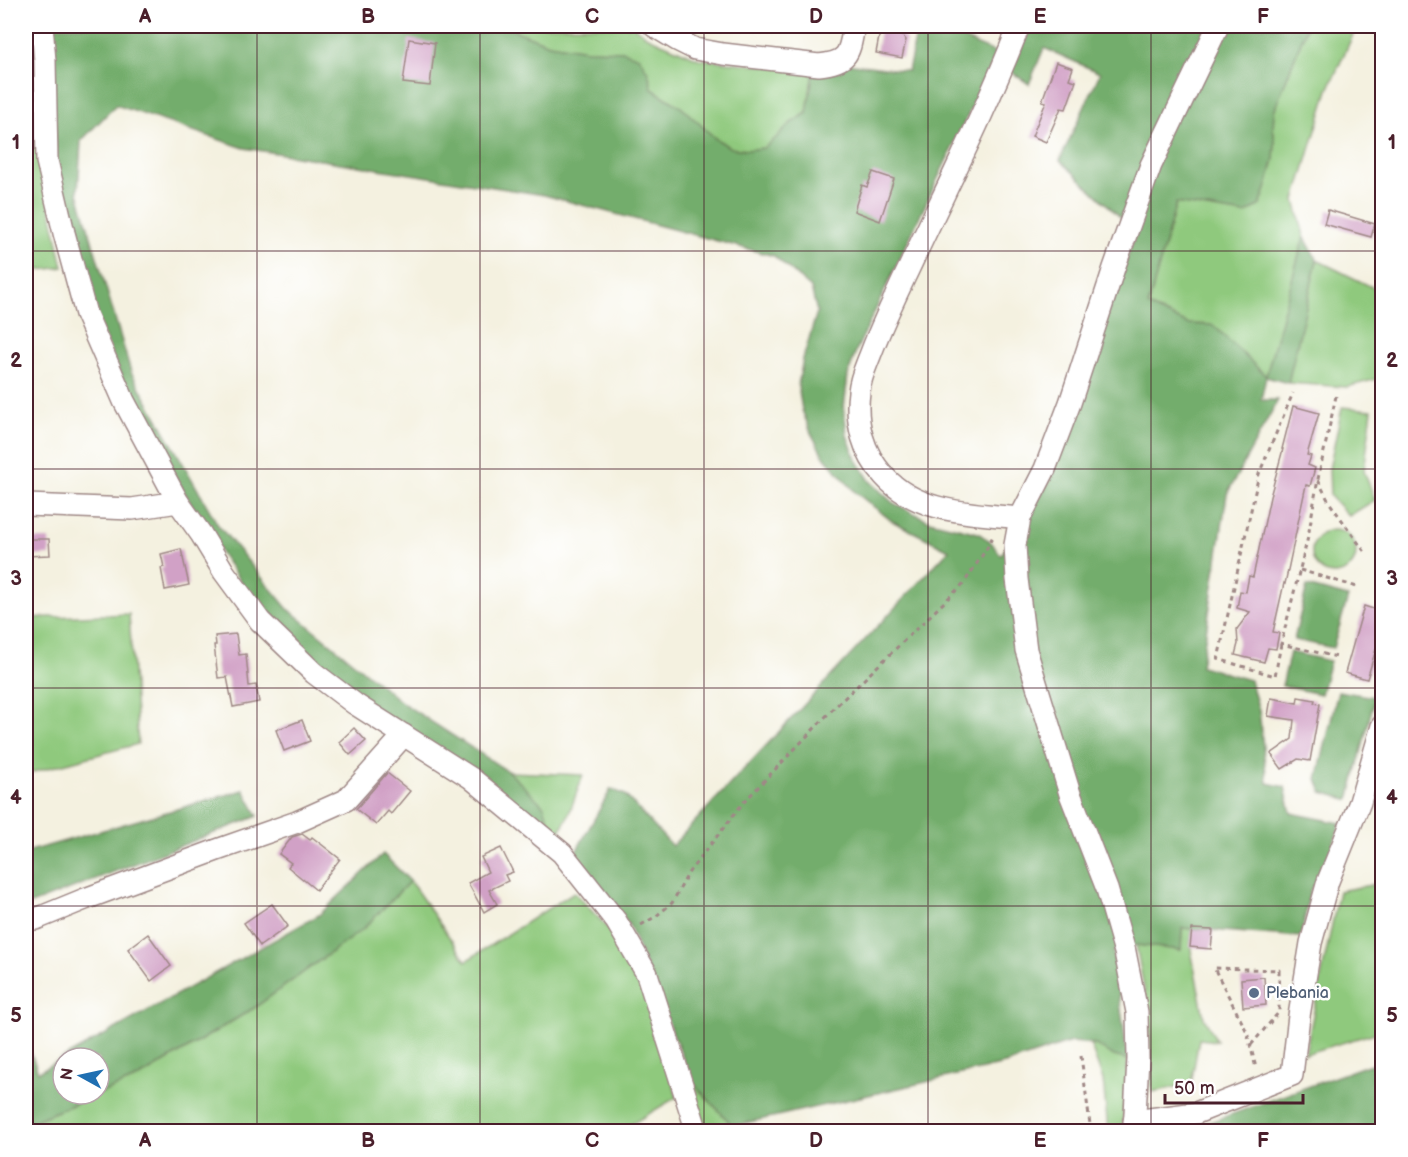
<svg xmlns="http://www.w3.org/2000/svg" width="1408" height="1157" font-family="'Balsamiq Sans',sans-serif">
<style>
.green{fill:#8fc97d;stroke:#6c7454;stroke-width:1.5}
.forest{fill:#73ad6c;stroke:#5e664c;stroke-width:1.5;fill-rule:evenodd}
.building{fill:#d1a1c6}
.lines{fill:none;stroke-linecap:round;stroke-linejoin:round}
.minor-casing{stroke:#9f8886;stroke-width:24}
.path{stroke:#9f8886;stroke-width:3;stroke-dasharray:4.5 4.5;stroke-linecap:butt}
.minor{stroke:#fff;stroke-width:21}
.grid{fill:none;stroke:#4a1f2b;stroke-width:1.5;stroke-opacity:0.55}
.service-dot{fill:#5c6f8a;stroke:#fff;stroke-width:2}
.labels{text-anchor:middle;dominant-baseline:central;stroke-width:5;stroke-linejoin:round;paint-order:stroke}
.service-label{font-size:16px;fill:#4e5e75;stroke:#fff;text-anchor:start}
.neatline{fill:none;stroke:#4a1f2b;stroke-width:2}
.grid-label{font-size:20px;text-anchor:middle;font-weight:bold;fill:#4a1f2b}
</style>
<rect width="100%" height="100%" fill="#fff"/>
<filter id="ink" filterUnits="userSpaceOnUse"><feTurbulence type="fractalNoise" baseFrequency=".0167" numOctaves="2"/><feDisplacementMap in="SourceGraphic" scale="12" xChannelSelector="R" yChannelSelector="G"/><feConvolveMatrix kernelMatrix="1 2 1 2 8 2 1 2 1" color-interpolation-filters="sRGB"/></filter>
<filter id="wash" filterUnits="userSpaceOnUse"><feTurbulence type="fractalNoise" baseFrequency=".008" numOctaves="4" result="noise"/><feDisplacementMap in="SourceGraphic" scale="24" xChannelSelector="R" yChannelSelector="G"/><feGaussianBlur stdDeviation="1.35" result="paint"/><feColorMatrix in="noise" values="0 0 0 0 0 0 0 0 0 0 0 0 0 0 0 0 0 1.4 0 .05"/><feComposite in="paint" operator="in"/></filter>
<g filter="url(#wash)">
<rect width="100%" height="100%" fill="#f4f1e0"/>
<!-- green -->
<g class="green">
<path d="M 503,26 L 633,26 L 648,37 L 699,59 L 813,71 L 807,113 L 791,123 L 777,137 L 764,148 L 747,150 L 731,148 L 716,139 L 681,107 L 652,89 L 648,72 L 623,51 L 587,50 L 549,44 Z"/>
<path d="M 1307,26 L 1357,26 L 1328,90 L 1295,200 L 1304,236 L 1266,377 L 1213,325 L 1188,324 L 1148,306 L 1176,203 L 1245,214 L 1260,205 L 1266,189 L 1274,159 L 1275,143 L 1273,127 L 1274,111 Z"/>
<path d="M 26,96 L 63,267 L 26,272 Z"/>
<path d="M 1317,260 L 1382,292 L 1382,339 L 1377,379 L 1347,387 L 1288,383 Z"/>
<path d="M 1342,407 L 1372,410 L 1364,471 L 1375,500 L 1349,516 L 1330,496 L 1329,469 Z"/>
<circle cx="1334" cy="552" r="22"/>
<path d="M 129,614 L 138,744 L 26,774 L 26,618 Z"/>
<path d="M 509,772 L 583,775 L 569,814 L 555,841 Z"/>
<path d="M 410,881 L 466,961 L 574,892 L 620,941 L 648,1000 L 677,1097 L 620,1131 L 26,1132 L 26,1124 L 138,1078 L 254,1008 L 363,929 Z"/>
<path d="M 1382,883 L 1382,1031 L 1305,1054 L 1339,891 Z"/>
<path d="M 1182,928 L 1192,929 L 1191,950 L 1204,1018 L 1217,1041 L 1199,1039 L 1191,1084 L 1152,1092 L 1149,1015 L 1136,945 L 1181,950 Z"/>
<path d="M 1090,1044 L 1094,1044 L 1128,1060 L 1122,1131 L 1108,1131 L 1103,1080 Z"/>
<path d="M 693,1083 L 733,1126 L 732,1131 L 705,1131 Z"/>
</g>
<!-- forest -->
<g class="forest">
<path d="M 43,26 L 503,26 L 549,44 L 587,50 L 623,51 L 639,57 L 648,72 L 652,89 L 681,107 L 716,139 L 731,148 L 747,150 L 764,148 L 777,137 L 791,123 L 807,113 L 815,59 L 908,71 L 918,26 L 932,26 L 1016,61 L 1028,26 L 1307,26 L 1274,111 L 1273,127 L 1275,143 L 1274,159 L 1266,189 L 1260,205 L 1245,214 L 1176,203 L 1148,306 L 1188,324 L 1213,325 L 1266,376 L 1304,236 L 1317,260 L 1288,383 L 1266,377 L 1261,400 L 1278,400 L 1227,494 L 1201,666 L 1250,680 L 1259,710 L 1267,783 L 1285,787 L 1291,813 L 1341,823 L 1323,872 L 1310,891 L 1301,937 L 1182,928 L 1181,950 L 1136,945 L 1113,951 L 1128,1060 L 1114,1056 L 1094,1044 L 1071,1042 L 1005,1064 L 733,1126 L 693,1083 L 629,925 L 573,857 L 611,789 L 625,795 L 672,846 L 949,550 L 892,521 L 855,492 L 823,455 L 811,433 L 802,410 L 798,385 L 803,359 L 817,312 L 811,288 L 774,256 L 544,195 L 244,148 L 116,105 L 81,141 L 78,193 L 131,372 L 218,525 L 287,608 L 404,704 L 509,772 L 544,806 L 555,841 L 325,672 L 250,595 L 216,546 L 131,402 L 98,321 L 69,231 L 56,156 ZM 1044,48 L 1100,73 L 1060,160 L 1136,232 L 1048,483 L 1001,555 L 991,542 L 978,533 L 930,521 L 893,503 L 870,481 L 855,457 L 847,435 L 844,408 L 848,375 L 856,351 L 994,60 L 1029,84 Z"/>
<path d="M 1307,586 L 1348,597 L 1333,648 L 1294,640 Z"/>
<path d="M 1290,652 L 1330,661 L 1321,694 L 1282,686 Z"/>
<path d="M 1338,691 L 1375,697 L 1349,800 L 1322,792 L 1317,779 Z"/>
<path d="M 244,790 L 258,816 L 26,906 L 26,852 Z"/>
<path d="M 383,854 L 410,881 L 363,929 L 254,1008 L 138,1078 L 99,1094 L 99,1058 L 63,1058 L 319,915 Z"/>
<path d="M 26,1040 L 38,1072 L 63,1058 L 63,1094 L 98,1094 L 26,1124 Z"/>
<path d="M 1382,1062 L 1382,1131 L 1194,1131 L 1196,1127 L 1368,1065 Z"/>
</g>
<g id="blocks">
<!-- building -->
<g class="building">
<path d="M 881,26 L 906,26 L 903,36 L 906,40 L 902,58 L 876,53 Z"/>
<path d="M 409,39 L 435,43 L 430,86 L 403,83 Z"/>
<path d="M 1056,62 L 1073,68 L 1069,79 L 1076,81 L 1066,109 L 1061,108 L 1046,142 L 1032,136 L 1046,102 L 1042,101 Z"/>
<path d="M 873,172 L 894,179 L 880,221 L 854,211 L 862,185 L 867,187 Z"/>
<path d="M 1328,210 L 1375,224 L 1371,237 L 1324,224 Z"/>
<path d="M 1293,406 L 1319,413 L 1307,455 L 1311,456 L 1308,465 L 1315,468 L 1310,486 L 1306,485 L 1285,584 L 1284,583 L 1282,592 L 1273,632 L 1279,633 L 1276,649 L 1268,648 L 1264,662 L 1235,655 L 1238,644 L 1237,629 L 1250,612 L 1237,608 L 1240,591 L 1246,592 L 1249,576 L 1253,577 L 1270,497 L 1283,449 L 1282,449 Z"/>
<path d="M 26,539 L 49,539 L 50,555 L 26,556 Z"/>
<path d="M 181,549 L 189,585 L 165,590 L 161,568 L 164,567 L 161,554 Z"/>
<path d="M 1364,606 L 1383,612 L 1383,626 L 1367,679 L 1345,673 Z"/>
<path d="M 236,634 L 239,655 L 246,654 L 249,686 L 256,685 L 259,702 L 233,707 L 227,677 L 218,678 L 214,645 L 216,645 L 215,636 Z"/>
<path d="M 1298,697 L 1315,700 L 1314,703 L 1320,704 L 1310,761 L 1298,759 L 1282,769 L 1271,754 L 1292,739 L 1294,720 L 1268,716 L 1271,698 L 1297,703 Z"/>
<path d="M 302,720 L 310,741 L 284,751 L 276,730 Z"/>
<path d="M 354,728 L 366,741 L 350,755 L 339,742 Z"/>
<path d="M 387,773 L 410,791 L 391,814 L 388,811 L 376,825 L 356,809 Z"/>
<path d="M 302,834 L 310,840 L 312,837 L 340,859 L 316,890 L 288,867 L 291,863 L 279,854 L 292,837 Z"/>
<path d="M 501,848 L 513,872 L 505,875 L 508,881 L 489,890 L 497,904 L 484,912 L 468,883 L 488,872 L 481,857 Z"/>
<path d="M 272,904 L 288,926 L 260,946 L 244,923 Z"/>
<path d="M 1192,929 L 1213,930 L 1211,949 L 1190,947 Z"/>
<path d="M 148,934 L 171,966 L 151,981 L 128,949 Z"/>
<path d="M 1264,977 L 1266,1005 L 1243,1007 L 1241,979 Z"/>
</g>
</g>
</g>
<g filter="url(#ink)">
<use href="#blocks" fill-opacity="0" stroke="#9f8886" stroke-width="1.5"/>
<g class="lines">
<!-- minor casing -->
<g class="minor-casing">
<g id="minor">
<path d="M 42,26 L 45,61 L 47,161 L 64,233 L 86,314 L 124,401 L 178,502 L 201,534 L 224,572 L 260,621 L 314,673 L 355,704 L 471,778 L 562,853 L 616,921 L 647,974 L 697,1132"/>
<path d="M 654,26 L 677,40 L 695,49 L 723,54 L 819,65 C 850,62 849,52 854,26"/>
<path d="M 1019,26 C 987,109 946,189 908,270 C 895,297 882,324 871,353 C 866,366 860,378 859,392 C 855,422 863,453 884,476 C 918,514 973,513 1020,518"/>
<path d="M 26,505 L 132,509 L 178,502"/>
<path d="M 36,919 L 85,899 L 217,850 L 297,822 L 346,800 L 404,735"/>
<path d="M 1134,1121 L 1196,1113 L 1292,1075 L 1299,1016 L 1311,943 L 1328,881 L 1360,802 L 1382,726"/>
<path d="M 1134,1132 L 1138,1059 L 1137,1012 L 1125,952 L 1107,889 L 1070,794 L 1026,650 L 1017,579 L 1015,545 L 1020,518 L 1045,469 L 1070,403 L 1114,268 L 1151,165 L 1218,26"/>
</g>
</g>
<!-- path -->
<g class="path">
<path d="M 1336,396 L 1318,479 L 1308,537 L 1281,644 L 1337,657"/>
<path d="M 1318,480 L 1329,502 L 1367,555"/>
<path d="M 1300,570 L 1357,587"/>
<path d="M 1281,644 L 1275,676 L 1218,659 L 1259,474 L 1293,393"/>
<path d="M 641,925 L 655,917 L 672,903 L 689,872 L 743,803 L 832,710 L 964,583 L 987,548 L 994,534"/>
<path d="M 1251,1045 L 1279,1012 L 1279,970 L 1214,968 L 1247,1032 L 1256,1068"/>
<path d="M 1081,1056 L 1091,1132"/>
</g>
<!-- minor -->
<use href="#minor" class="minor"/>
</g>
</g>
<!-- grid -->
<path class="grid" d="M 257,26 L 257,1132M 480,26 L 480,1132M 704,26 L 704,1132M 928,26 L 928,1132M 1151,26 L 1151,1132M 26,251 L 1382,251M 26,469 L 1382,469M 26,688 L 1382,688M 26,906 L 1382,906"/>
<!-- markers -->
<circle class="service-dot" cx="1254" cy="993" r="6"/>
<g class="labels">
<!-- service labels -->
<g class="service-label">
<text x="1266" y="993">Plebania</text>
</g>
</g>
<!-- margin -->
<rect width="1408" height="1157" fill="none" stroke="#fff" stroke-width="66"/>
<!-- north arrow -->
<g transform="translate(81 1076) rotate(278)"><circle r="28" fill="#ffffff" stroke="#b7a5aa" stroke-width="1.5"/>
<path d="M0-4.5L10 22L0 15L-10 22Z" fill="#1f6fb2"/>
<text y="-9" font-size="16" font-weight="bold" text-anchor="middle" fill="#4a1f2b">N</text>
</g>
<!-- scale -->
<path d="M1165 1094v9h138v-9" fill="none" stroke="#4a1f2b" stroke-width="3"/>
<text x="1174" y="1094" font-size="18" fill="#4a1f2b" stroke="#ffffff" stroke-width="4.5" paint-order="stroke">50 m</text>
<rect x="33" y="33" width="1342" height="1091" class="neatline"/>
<g class="grid-label">
<text x="145" y="23">A</text>
<text x="368" y="23">B</text>
<text x="592" y="23">C</text>
<text x="816" y="23">D</text>
<text x="1040" y="23">E</text>
<text x="1263" y="23">F</text>
<text x="16" y="149">1</text>
<text x="1392" y="149">1</text>
<text x="16" y="367">2</text>
<text x="1392" y="367">2</text>
<text x="16" y="585">3</text>
<text x="1392" y="585">3</text>
<text x="16" y="804">4</text>
<text x="1392" y="804">4</text>
<text x="16" y="1022">5</text>
<text x="1392" y="1022">5</text>
<text x="145" y="1147">A</text>
<text x="368" y="1147">B</text>
<text x="592" y="1147">C</text>
<text x="816" y="1147">D</text>
<text x="1040" y="1147">E</text>
<text x="1263" y="1147">F</text>
</g>
</svg>
